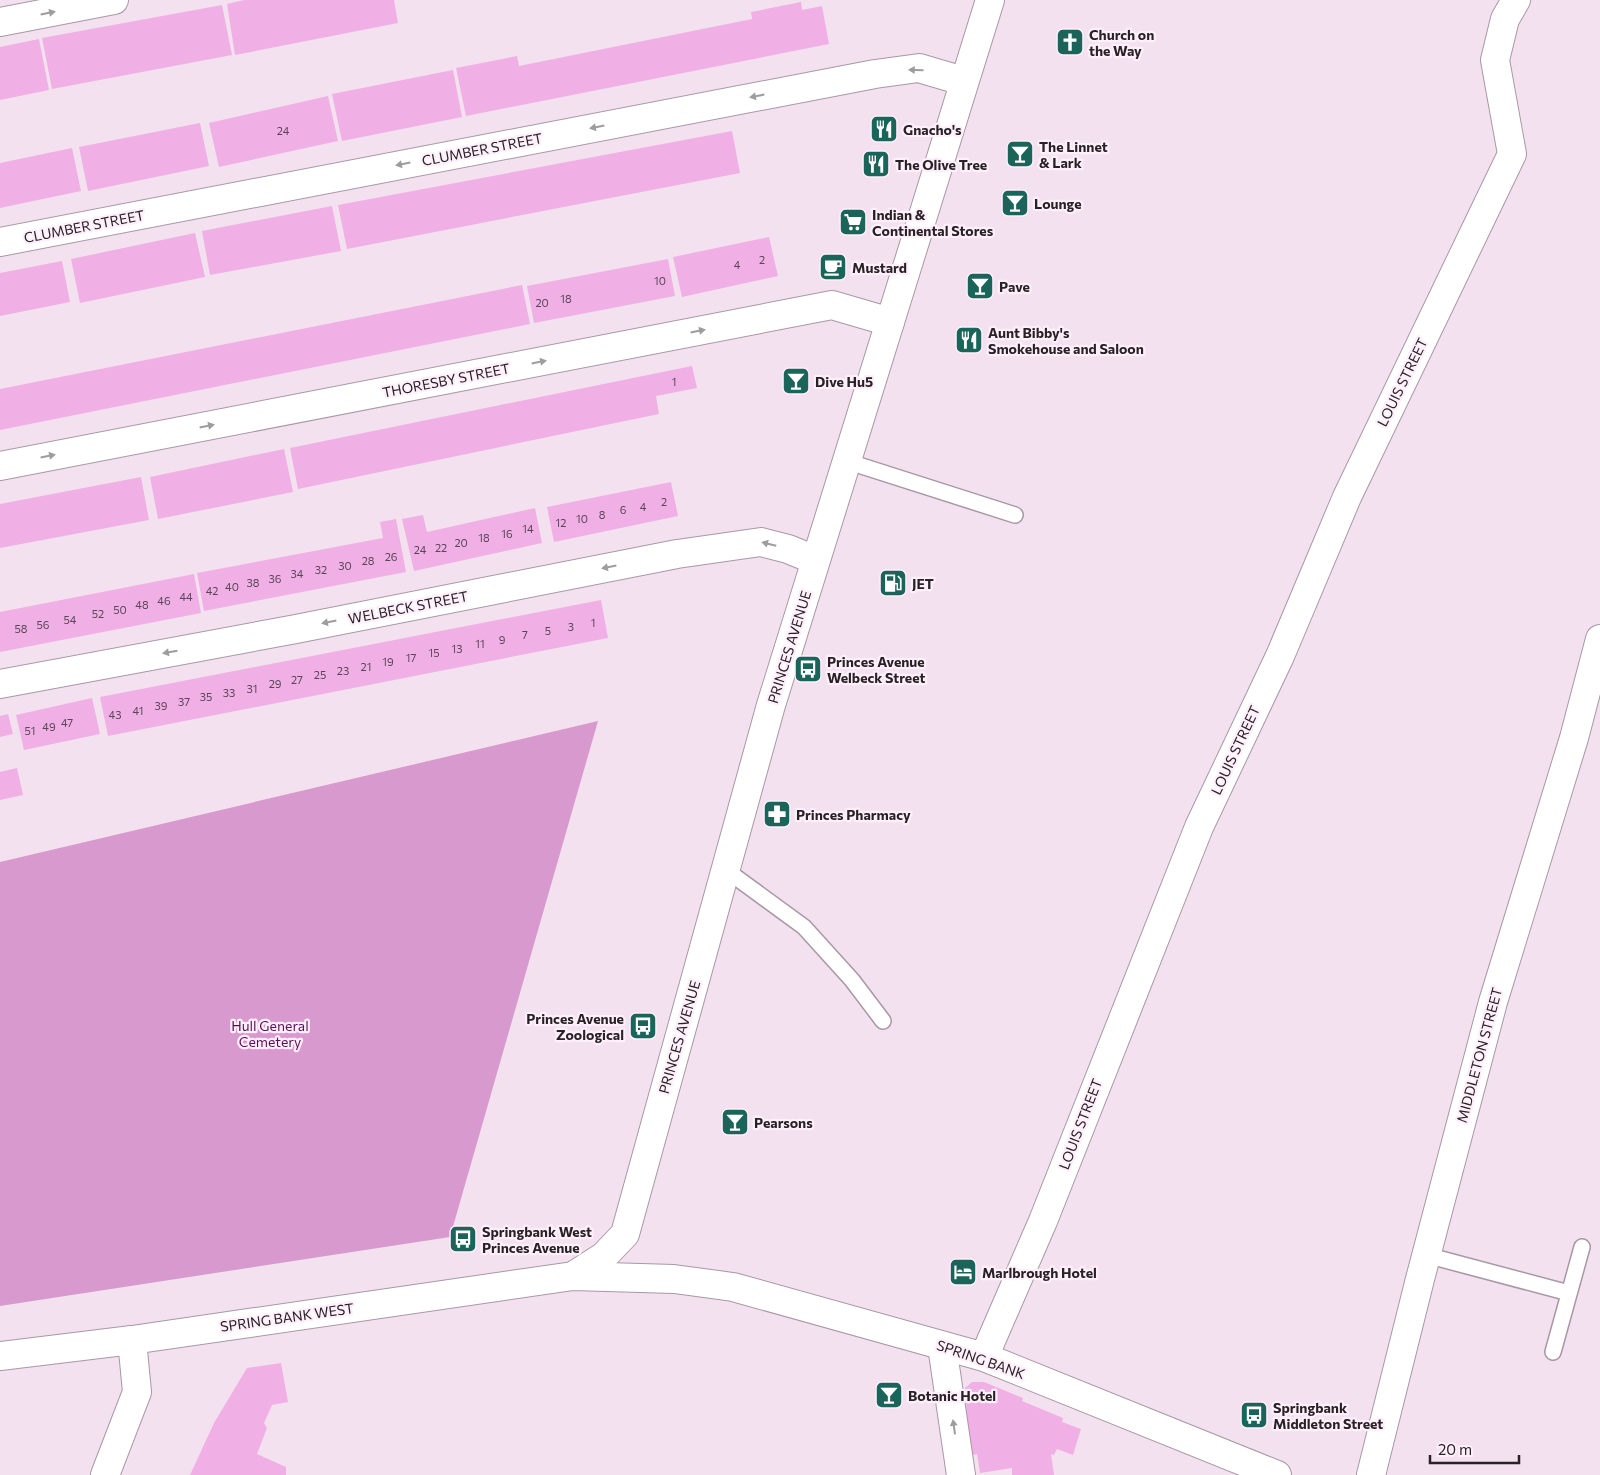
<svg xmlns="http://www.w3.org/2000/svg" width="1600" height="1475" font-family="Commissioner,sans-serif">
<style>
.forest{fill:#d899ce}
.building{fill:#f0b0e6}
.lines{fill:none;stroke-linecap:round;stroke-linejoin:round}
.service-casing{stroke:#a898a5;stroke-width:18}
.minor-casing{stroke:#a898a5;stroke-width:30}
.tertiary-casing{stroke:#a898a5;stroke-width:30}
.service{stroke:#fff;stroke-width:15}
.minor{stroke:#fff;stroke-width:28}
.tertiary{stroke:#fff;stroke-width:28}
.oneway{fill:#9e9c9e}
.labels{text-anchor:middle;dominant-baseline:central;stroke-width:4.5;stroke-linejoin:round;paint-order:stroke}
.number-label{font-size:11px;fill:#5a4657}
.poi-label{font-size:14px;font-weight:bold;fill:#282227;stroke:#feeffb;text-anchor:start}
.street-label{font-size:14px;fill:#282227;stroke:#feeffb}
.park-label{font-size:14px;fill:#5a1054;stroke:#feeffb}
</style>
<rect width="100%" height="100%" fill="#f3e1ef"/>
<!-- forest -->
<path class="forest" d="M 598,721 L 450,1237 L 0,1306 L 0,862 Z"/>
<!-- building -->
<g class="building">
<path d="M 244,0 L 394,0 L 398,23 L 235,55 L 227,4 Z"/>
<path d="M 801,2 L 802,10 L 822,6 L 829,44 L 466,116 L 456,68 L 517,56 L 519,66 L 752,19 L 751,12 Z"/>
<path d="M 222,5 L 232,55 L 52,89 L 42,38 Z"/>
<path d="M 39,39 L 49,90 L 0,100 L 0,47 Z"/>
<path d="M 453,70 L 462,117 L 342,141 L 332,94 Z"/>
<path d="M 328,96 L 338,141 L 219,167 L 209,123 Z"/>
<path d="M 200,123 L 209,166 L 88,191 L 79,147 Z"/>
<path d="M 732,131 L 740,173 L 347,249 L 338,205 Z"/>
<path d="M 72,148 L 81,191 L 0,208 L 0,163 Z"/>
<path d="M 332,206 L 341,251 L 210,275 L 202,231 Z"/>
<path d="M 195,233 L 205,277 L 80,303 L 71,259 Z"/>
<path d="M 769,237 L 778,276 L 682,297 L 673,257 Z"/>
<path d="M 668,259 L 675,296 L 534,323 L 527,286 Z"/>
<path d="M 62,261 L 70,302 L 0,316 L 0,273 Z"/>
<path d="M 522,285 L 530,324 L 0,430 L 0,389 Z"/>
<path d="M 692,366 L 697,388 L 656,396 L 659,414 L 298,489 L 290,448 Z"/>
<path d="M 284,449 L 293,492 L 158,519 L 150,477 Z"/>
<path d="M 141,477 L 149,520 L 0,548 L 0,504 Z"/>
<path d="M 671,482 L 678,516 L 554,542 L 547,507 Z"/>
<path d="M 535,508 L 542,543 L 414,571 L 402,519 L 423,515 L 427,532 Z"/>
<path d="M 396,519 L 406,572 L 204,611 L 197,573 L 383,538 L 380,522 Z"/>
<path d="M 194,574 L 201,613 L 0,652 L 0,612 Z"/>
<path d="M 601,600 L 608,638 L 108,736 L 100,697 Z"/>
<path d="M 92,698 L 100,734 L 24,750 L 16,715 Z"/>
<path d="M 8,714 L 13,734 L 0,737 L 0,716 Z"/>
<path d="M 17,768 L 23,795 L 0,800 L 0,772 Z"/>
<path d="M 281,1363 L 288,1402 L 272,1405 L 264,1423 L 267,1428 L 257,1454 L 286,1467 L 286,1475 L 190,1475 L 214,1423 L 247,1368 Z"/>
<path d="M 972,1382 L 984,1382 L 1023,1398 L 1022,1401 L 1063,1418 L 1062,1422 L 1081,1429 L 1073,1455 L 1057,1449 L 1054,1455 L 1051,1454 L 1054,1475 L 1012,1475 L 1012,1468 L 980,1473 L 977,1454 L 973,1455 L 968,1432 L 965,1388 Z"/>
</g>
<g class="lines">
<!-- service casing -->
<g class="service-casing">
<g id="service">
<path d="M 846,461 L 1015,515"/>
<path d="M 726,870 L 804,927 L 852,980 L 883,1021"/>
<path d="M 1426,1255 L 1569,1293"/>
<path d="M 1553,1352 L 1582,1247"/>
</g>
</g>
<!-- minor casing -->
<g class="minor-casing">
<g id="minor">
<path d="M 0,22 L 114,0"/>
<path d="M 0,242 L 875,74 L 919,68 L 963,81"/>
<path d="M 0,466 L 832,305 L 890,322"/>
<path d="M 0,684 L 296,629 L 677,554 L 761,542 L 788,549 L 815,560"/>
<path d="M 984,1357 L 1043,1221 L 1199,827 L 1280,656 L 1347,497 L 1512,154 L 1495,60 L 1505,19 L 1516,0"/>
<path d="M 105,1475 L 137,1392 L 132,1340"/>
<path d="M 1371,1475 L 1420,1279 L 1493,1002 L 1574,738 L 1600,639"/>
</g>
</g>
<!-- tertiary casing -->
<g class="tertiary-casing">
<g id="tertiary">
<path d="M 573,1276 L 604,1256 L 625,1234 L 771,705 L 990,0"/>
<path d="M 942,1346 L 961,1475"/>
<path d="M 0,1356 L 132,1340 L 573,1276 L 674,1279 L 733,1287 L 984,1357 L 1277,1475"/>
</g>
</g>
<!-- service -->
<use href="#service" class="service"/>
<!-- minor -->
<use href="#minor" class="minor"/>
<!-- tertiary -->
<use href="#tertiary" class="tertiary"/>
</g>
<!-- one-way arrows -->
<defs><path id="oneway-solid" d="M-6-.8H1V-3.2L6.5 0L1 3.2V.8H-6Z" transform="scale(1.25)"/></defs>
<g class="oneway">
<use href="#oneway-solid" transform="translate(48 13) rotate(-11)"/>
<use href="#oneway-solid" transform="translate(916 70) rotate(-178)"/>
<use href="#oneway-solid" transform="translate(757 96) rotate(169)"/>
<use href="#oneway-solid" transform="translate(597 127) rotate(169)"/>
<use href="#oneway-solid" transform="translate(403 164) rotate(169)"/>
<use href="#oneway-solid" transform="translate(698 331) rotate(-11)"/>
<use href="#oneway-solid" transform="translate(539 362) rotate(-11)"/>
<use href="#oneway-solid" transform="translate(207 426) rotate(-11)"/>
<use href="#oneway-solid" transform="translate(48 456) rotate(-11)"/>
<use href="#oneway-solid" transform="translate(769 544) rotate(-166)"/>
<use href="#oneway-solid" transform="translate(609 567) rotate(169)"/>
<use href="#oneway-solid" transform="translate(329 622) rotate(169)"/>
<use href="#oneway-solid" transform="translate(170 652) rotate(170)"/>
<use href="#oneway-solid" transform="translate(954 1427) rotate(-98)"/>
</g>
<!-- icons -->
<defs>
<g id="church-square" transform="scale(1.4375)"><rect x="-9" y="-9" width="18" height="18" rx="4" fill="#1b645a" stroke="#feeffb"/><path d="M-1.2-6h2.4v3.5h3.3v2.4h-3.3V6h-2.4V-.1h-3.3v-2.4h3.3Z" fill="#fff"/></g>
<g id="restaurant-square" transform="scale(1.4375)"><rect x="-9" y="-9" width="18" height="18" rx="4" fill="#1b645a" stroke="#feeffb"/><path d="M-5-6h1v4h1v-4h1v4h1v-4h1v5L-1.5 .5V6h-2V.5L-5-1ZM5-6V6H3V1.5H1.5Q1.5-4 5-6Z" fill="#fff"/></g>
<g id="bar-square" transform="scale(1.4375)"><rect x="-9" y="-9" width="18" height="18" rx="4" fill="#1b645a" stroke="#feeffb"/><path d="M-6-5H6L.8 .8V4.5H3.5V6h-7V4.5H-.8V.8Z" fill="#fff"/></g>
<g id="supermarket-square" transform="scale(1.4375)"><rect x="-9" y="-9" width="18" height="18" rx="4" fill="#1b645a" stroke="#feeffb"/><path d="M-6-5.5h2.5l.6 2H6L4.5 2H-2.5L-4.4-4H-6ZM-1.5 3.2a1.3 1.3 0 1 0 .1 0ZM3 3.2a1.3 1.3 0 1 0 .1 0Z" fill="#fff"/></g>
<g id="cafe-square" transform="scale(1.4375)"><rect x="-9" y="-9" width="18" height="18" rx="4" fill="#1b645a" stroke="#feeffb"/><path d="M-5.5-4.5H6V0H3Q3 3.5 0 3.5H-2.5Q-5.5 3.5-5.5 0ZM3-3.2v2h1.7v-2ZM-6 4.5H4V6H-6Z" fill="#fff"/></g>
<g id="fuel-square" transform="scale(1.4375)"><rect x="-9" y="-9" width="18" height="18" rx="4" fill="#1b645a" stroke="#feeffb"/><path d="M-5.5-6h7V0h2V4h1.3V-2.5L3-4.5l.8-.8L6-3V5H2.5V1h-1V6h-7ZM-4.2-4.7v3.2H.2V-4.7Z" fill="#fff"/></g>
<g id="bus-square" transform="scale(1.4375)"><rect x="-9" y="-9" width="18" height="18" rx="4" fill="#1b645a" stroke="#feeffb"/><path d="M-5-6H5V4H4V6H2V4H-2V6H-4V4H-5ZM-3.5-4V0h7V-4ZM-3.5 1.2v1.5H-2V1.2ZM2 1.2v1.5H3.5V1.2Z" fill="#fff"/></g>
<g id="pharmacy-square" transform="scale(1.4375)"><rect x="-9" y="-9" width="18" height="18" rx="4" fill="#1b645a" stroke="#feeffb"/><path d="M-2-6h4v4h4v4h-4v4h-4v-4h-4v-4h4Z" fill="#fff"/></g>
<g id="hotel-square" transform="scale(1.4375)"><rect x="-9" y="-9" width="18" height="18" rx="4" fill="#1b645a" stroke="#feeffb"/><path d="M-6-4.5h1.5V1H6V5H4.5V3h-9V5H-6ZM-4 0a1.8 1.8 0 1 1 3.6 0ZM.5 0V-2.5h3Q6-2.5 6 0Z" fill="#fff"/></g>
</defs>
<g fill-rule="evenodd">
<use href="#church-square" x="1070" y="42"/>
<use href="#restaurant-square" x="884" y="129"/>
<use href="#bar-square" x="1020" y="154"/>
<use href="#restaurant-square" x="876" y="164"/>
<use href="#bar-square" x="1015" y="203"/>
<use href="#supermarket-square" x="853" y="222"/>
<use href="#cafe-square" x="833" y="267"/>
<use href="#bar-square" x="980" y="286"/>
<use href="#restaurant-square" x="969" y="340"/>
<use href="#bar-square" x="796" y="381"/>
<use href="#fuel-square" x="893" y="583"/>
<use href="#bus-square" x="808" y="669"/>
<use href="#pharmacy-square" x="777" y="814"/>
<use href="#bus-square" x="643" y="1026"/>
<use href="#bar-square" x="735" y="1122"/>
<use href="#bus-square" x="463" y="1239"/>
<use href="#hotel-square" x="963" y="1272"/>
<use href="#bar-square" x="889" y="1395"/>
<use href="#bus-square" x="1254" y="1415"/>
</g>
<g class="labels">
<!-- number labels -->
<g class="number-label">
<text x="283" y="130">24</text>
<text x="762" y="259">2</text>
<text x="737" y="264">4</text>
<text x="660" y="280">10</text>
<text x="566" y="298">18</text>
<text x="542" y="302">20</text>
<text x="674" y="381">1</text>
<text x="664" y="501">2</text>
<text x="643" y="506">4</text>
<text x="623" y="509">6</text>
<text x="602" y="514">8</text>
<text x="582" y="518">10</text>
<text x="561" y="522">12</text>
<text x="528" y="528">14</text>
<text x="507" y="533">16</text>
<text x="484" y="537">18</text>
<text x="461" y="542">20</text>
<text x="441" y="547">22</text>
<text x="420" y="549">24</text>
<text x="391" y="556">26</text>
<text x="368" y="560">28</text>
<text x="345" y="565">30</text>
<text x="321" y="569">32</text>
<text x="297" y="573">34</text>
<text x="275" y="578">36</text>
<text x="253" y="582">38</text>
<text x="232" y="586">40</text>
<text x="212" y="590">42</text>
<text x="186" y="596">44</text>
<text x="164" y="600">46</text>
<text x="142" y="604">48</text>
<text x="120" y="609">50</text>
<text x="98" y="613">52</text>
<text x="70" y="619">54</text>
<text x="593" y="622">1</text>
<text x="43" y="624">56</text>
<text x="571" y="626">3</text>
<text x="21" y="628">58</text>
<text x="548" y="630">5</text>
<text x="525" y="634">7</text>
<text x="502" y="639">9</text>
<text x="480" y="643">11</text>
<text x="457" y="648">13</text>
<text x="434" y="652">15</text>
<text x="411" y="657">17</text>
<text x="388" y="661">19</text>
<text x="366" y="666">21</text>
<text x="343" y="670">23</text>
<text x="320" y="674">25</text>
<text x="297" y="679">27</text>
<text x="275" y="683">29</text>
<text x="252" y="688">31</text>
<text x="229" y="692">33</text>
<text x="206" y="696">35</text>
<text x="184" y="701">37</text>
<text x="161" y="705">39</text>
<text x="138" y="710">41</text>
<text x="115" y="714">43</text>
<text x="67" y="722">47</text>
<text x="49" y="726">49</text>
<text x="30" y="730">51</text>
</g>
<!-- poi labels -->
<g class="poi-label">
<text x="1089" y="34">Church on<tspan x="1089" dy="16">the Way</tspan></text>
<text x="903" y="129">Gnacho's</text>
<text x="1039" y="146">The Linnet<tspan x="1039" dy="16">&amp; Lark</tspan></text>
<text x="895" y="164">The Olive Tree</text>
<text x="1034" y="203">Lounge</text>
<text x="872" y="214">Indian &amp;<tspan x="872" dy="16">Continental Stores</tspan></text>
<text x="852" y="267">Mustard</text>
<text x="999" y="286">Pave</text>
<text x="988" y="332">Aunt Bibby's<tspan x="988" dy="16">Smokehouse and Saloon</tspan></text>
<text x="815" y="381">Dive Hu5</text>
<text x="912" y="583">JET</text>
<text x="827" y="661">Princes Avenue<tspan x="827" dy="16">Welbeck Street</tspan></text>
<text x="796" y="814">Princes Pharmacy</text>
<text x="624" y="1018" text-anchor="end">Princes Avenue<tspan x="624" dy="16">Zoological</tspan></text>
<text x="754" y="1122">Pearsons</text>
<text x="482" y="1231">Springbank West<tspan x="482" dy="16">Princes Avenue</tspan></text>
<text x="982" y="1272">Marlbrough Hotel</text>
<text x="908" y="1395">Botanic Hotel</text>
<text x="1273" y="1407">Springbank<tspan x="1273" dy="16">Middleton Street</tspan></text>
</g>
<!-- street labels -->
<g class="street-label">
<text transform="translate(482 149) rotate(-11)">CLUMBER STREET</text>
<text transform="translate(84 226) rotate(-11)">CLUMBER STREET</text>
<text transform="translate(446 380) rotate(-11)">THORESBY STREET</text>
<text transform="translate(1402 382) rotate(-64)">LOUIS STREET</text>
<text transform="translate(408 607) rotate(-11)">WELBECK STREET</text>
<text transform="translate(789 647) rotate(-73)">PRINCES AVENUE</text>
<text transform="translate(1235 750) rotate(-65)">LOUIS STREET</text>
<text transform="translate(679 1037) rotate(-74)">PRINCES AVENUE</text>
<text transform="translate(1479 1055) rotate(-75)">MIDDLETON STREET</text>
<text transform="translate(1080 1124) rotate(-69)">LOUIS STREET</text>
<text transform="translate(287 1317) rotate(-8)">SPRING BANK WEST</text>
<text transform="translate(981 1359) rotate(19)">SPRING BANK</text>
</g>
<!-- park labels -->
<g class="park-label">
<text x="270" y="1025">Hull General<tspan x="270" dy="16">Cemetery</tspan></text>
</g>
</g>
<!-- scale -->
<path d="M1430 1455v8h89v-8" fill="none" stroke="#282227" stroke-width="2.5"/>
<text x="1438" y="1455" font-size="15" fill="#282227" stroke="#feeffb" stroke-width="4" paint-order="stroke">20 m</text>
</svg>
